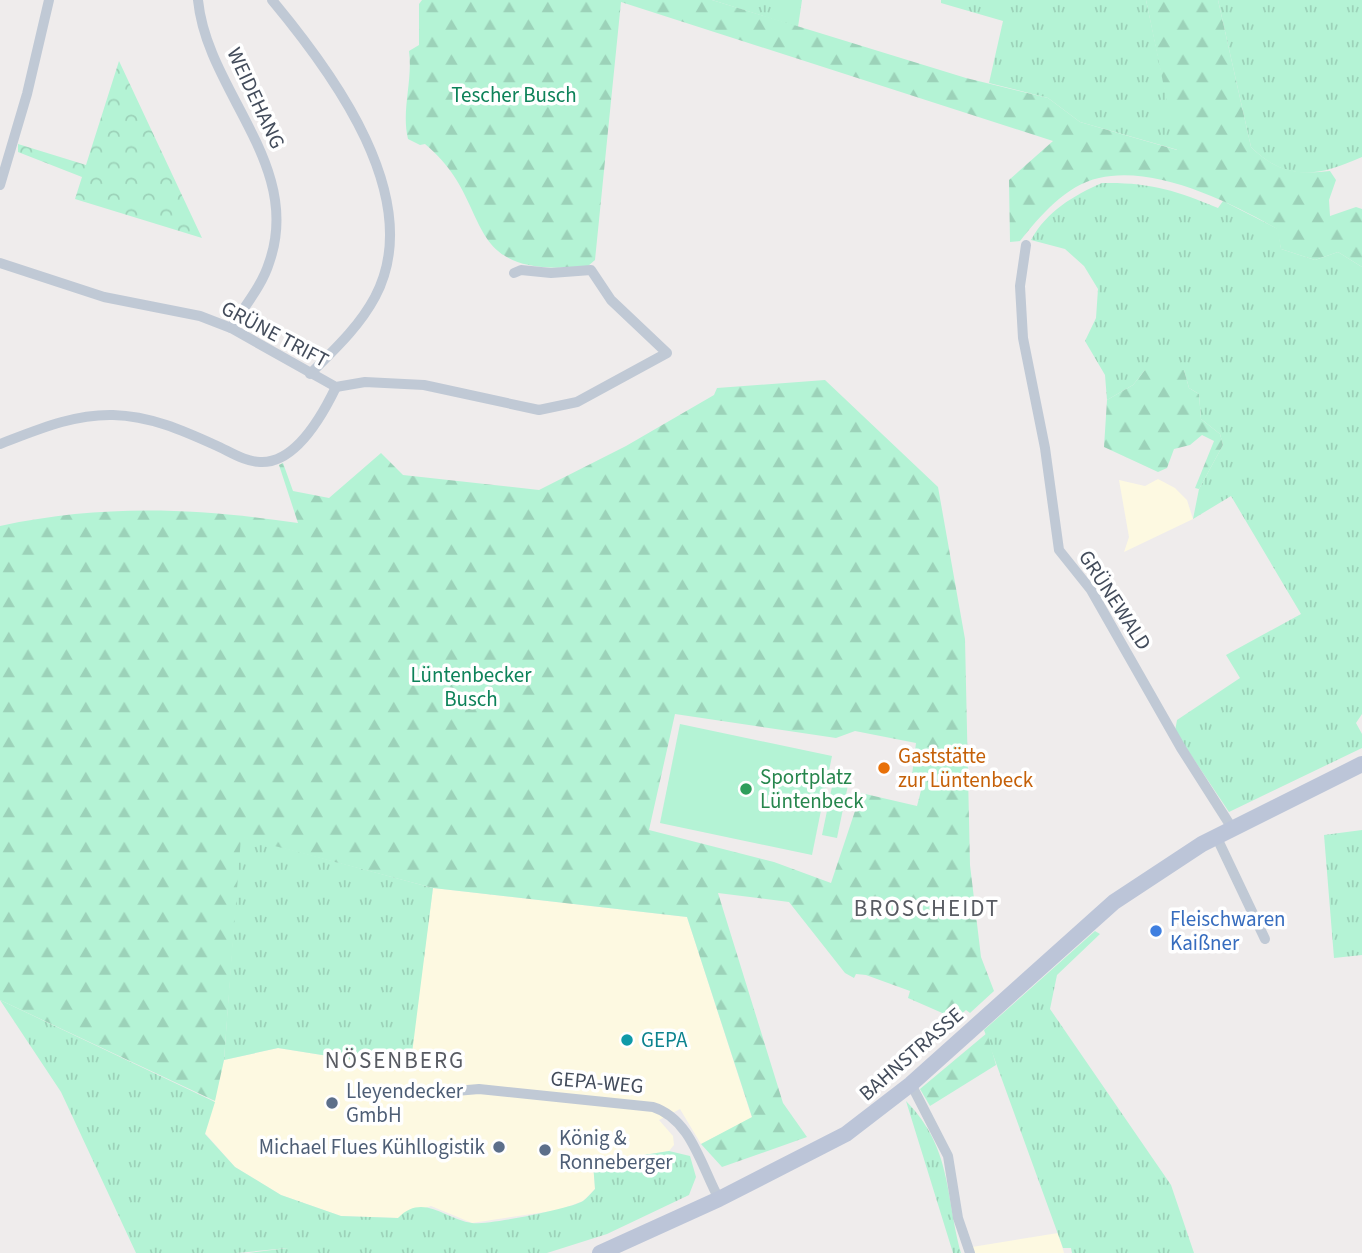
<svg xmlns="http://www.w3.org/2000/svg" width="1362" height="1253" font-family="'Source Sans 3',sans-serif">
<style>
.commercial{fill:#fdf9e1}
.grass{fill:url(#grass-tufts)}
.forest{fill:url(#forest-firs);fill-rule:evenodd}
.park{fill:url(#park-crowns)}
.pitch{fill:#b4f3d5}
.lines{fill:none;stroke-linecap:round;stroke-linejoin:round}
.street{stroke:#c0c9d5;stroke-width:10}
.secondary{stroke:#bcc5d8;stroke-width:16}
.food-dot{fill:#e8710a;stroke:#fff;stroke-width:2.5}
.leisure-dot{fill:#2e9e5b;stroke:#fff;stroke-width:2.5}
.shop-dot{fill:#3f7fe0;stroke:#fff;stroke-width:2.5}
.culture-dot{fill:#0f9aa8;stroke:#fff;stroke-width:2.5}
.service-dot{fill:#5c6f8a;stroke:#fff;stroke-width:2.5}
.labels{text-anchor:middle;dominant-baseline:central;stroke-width:7;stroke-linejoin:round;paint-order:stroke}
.park-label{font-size:21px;fill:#0d8259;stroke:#fff}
.street-label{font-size:21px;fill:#434c5b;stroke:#fff}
.food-label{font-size:21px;fill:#c56008;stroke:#fff;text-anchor:start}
.leisure-label{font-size:21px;fill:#27864d;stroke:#fff;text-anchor:start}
.shop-label{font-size:21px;fill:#366cbe;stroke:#fff;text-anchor:start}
.culture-label{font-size:21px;fill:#0d838f;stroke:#fff;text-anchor:start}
.service-label{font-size:21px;fill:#4e5e75;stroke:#fff;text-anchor:start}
.neighbourhood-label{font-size:23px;letter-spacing:2px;fill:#585b62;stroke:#fff}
</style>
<defs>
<pattern id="grass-tufts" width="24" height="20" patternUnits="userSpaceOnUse" patternTransform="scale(1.75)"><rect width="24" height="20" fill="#b4f3d5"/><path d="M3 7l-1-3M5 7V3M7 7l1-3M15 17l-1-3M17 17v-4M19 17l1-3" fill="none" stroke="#9cd2b9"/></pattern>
<pattern id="forest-firs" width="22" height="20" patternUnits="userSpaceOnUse" patternTransform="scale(1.75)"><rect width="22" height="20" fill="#b4f3d5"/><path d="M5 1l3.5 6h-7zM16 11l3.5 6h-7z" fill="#9cd2b9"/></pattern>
<pattern id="park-crowns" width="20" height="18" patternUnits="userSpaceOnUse" patternTransform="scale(1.75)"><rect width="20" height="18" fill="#b4f3d5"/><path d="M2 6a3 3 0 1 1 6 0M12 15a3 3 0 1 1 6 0" fill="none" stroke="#9cd2b9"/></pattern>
</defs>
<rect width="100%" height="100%" fill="#efecec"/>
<!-- commercial -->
<g class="commercial">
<path d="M 1158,479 L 1175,488 L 1187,500 L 1193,519 L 1124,552 L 1129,537 L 1119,480 L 1145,486 Z"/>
<path d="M 433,888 L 687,917 L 752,1118 L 701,1144 L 680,1109 L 659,1120 L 673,1136 L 674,1145 L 669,1151 L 593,1163 L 595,1189 L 583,1201 L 559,1210 L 472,1223 L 431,1206 L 398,1218 L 341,1216 L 281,1195 L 235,1167 L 205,1133 L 224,1060 L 278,1048 L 409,1069 Z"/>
<path d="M 1058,1233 L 1064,1253 L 974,1253 L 972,1247 Z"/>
</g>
<!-- grass -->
<g class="grass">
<path d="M 712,0 L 802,0 L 798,27 Z"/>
<path d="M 941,0 L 1146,0 L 1178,150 L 1080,122 L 1048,98 L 989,83 L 1003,21 L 941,3 Z"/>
<path d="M 1218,0 L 1362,0 L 1362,157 C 1319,176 1287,183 1251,147 Z"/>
<path d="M 1102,183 C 1148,182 1176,190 1218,208 L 1223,201 L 1278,229 L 1281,249 L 1315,260 L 1338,252 L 1362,267 L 1362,714 L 1356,723 L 1362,734 L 1362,748 L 1229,812 L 1175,731 L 1177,720 L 1240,678 L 1226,655 L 1301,614 L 1231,496 L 1193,519 L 1199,489 L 1223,445 L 1220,434 L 1201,419 L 1199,394 L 1189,388 L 1184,370 L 1145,370 L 1133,385 L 1107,400 L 1105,375 L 1085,341 L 1096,318 L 1098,289 L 1084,266 L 1065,249 L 1031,240 C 1046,212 1074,195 1102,183 Z"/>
<path d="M 1362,830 L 1362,955 L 1334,958 L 1324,835 Z"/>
<path d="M 240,836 L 433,888 L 410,1069 L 278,1048 L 224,1060 Z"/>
<path d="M 1095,931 L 1100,934 L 1057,975 L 1050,1009 L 1171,1185 L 1194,1253 L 1072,1253 L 1071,1248 L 1063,1248 L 984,1030 Z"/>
<path d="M 0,1000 L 215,1102 L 205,1134 L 235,1167 L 281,1195 L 341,1216 L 398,1218 C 423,1192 446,1220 472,1223 C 488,1225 570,1209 583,1201 C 587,1198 591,1193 595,1189 L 593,1163 L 669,1151 L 690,1156 L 696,1177 L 689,1195 L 607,1234 L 547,1253 L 249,1253 L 288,1248 L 237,1253 L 136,1253 L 61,1092 Z"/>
<path d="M 906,1101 C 952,1148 945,1194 961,1253 L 953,1253 Z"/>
</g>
<!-- forest -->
<g class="forest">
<path d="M 422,0 L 712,0 L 966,78 L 1048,98 L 1080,122 L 1177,150 L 1146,0 L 1218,0 L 1251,147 C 1275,171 1297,175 1330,171 L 1336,180 L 1329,200 L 1330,216 L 1356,207 L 1362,209 L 1362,267 L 1338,252 L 1315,260 L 1281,249 L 1277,229 C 1230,202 1155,165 1099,178 C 1066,185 1040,216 1020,241 L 1010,242 L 1009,180 L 1053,141 L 621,2 L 595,260 L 588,266 C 453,280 499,205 425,144 L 420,145 L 408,139 C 401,110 413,81 409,51 L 419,45 L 419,4 Z"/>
<path d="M 1145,370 L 1184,370 L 1189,388 L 1199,394 L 1201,419 L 1220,434 L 1223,445 L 1199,489 L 1195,488 L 1214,441 L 1202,435 L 1190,445 L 1174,449 L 1167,468 L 1158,472 L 1104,447 L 1107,400 L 1133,385 Z"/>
<path d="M 825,380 L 938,487 L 965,639 L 970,865 L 981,957 L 994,991 L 970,1013 L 966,1010 L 956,1019 L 908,998 L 910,991 L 866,975 L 856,974 L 854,978 L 845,973 L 789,902 L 718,893 L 783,1103 L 807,1137 L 722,1167 L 701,1144 L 752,1117 L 687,917 L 433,888 L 241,837 L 224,1060 L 215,1101 L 0,1000 L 0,526 C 104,504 194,508 298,523 L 279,465 L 283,463 L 293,491 L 329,498 L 381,453 L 403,475 L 539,490 L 626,446 L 714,395 L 717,388 ZM 675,714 L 836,738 L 855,731 L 916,743 L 912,775 L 924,779 L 917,806 L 861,793 L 831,883 L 774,862 L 649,830 Z"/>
<path d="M 987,1033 L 996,1065 L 930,1106 L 920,1089 Z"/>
</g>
<!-- park -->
<path class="park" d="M 119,61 L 202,238 L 75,199 L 82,177 L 18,152 L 18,144 L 86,165 Z"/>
<!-- pitch -->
<g class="pitch">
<path d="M 680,724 L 832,756 L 812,855 L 660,823 Z"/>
<path d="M 834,777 L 849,780 L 837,838 L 822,835 Z"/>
</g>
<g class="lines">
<!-- street -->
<g class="street">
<path d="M 198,0 C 207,92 304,165 269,263 C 262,286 243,308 231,328"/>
<path d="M 272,0 C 332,72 427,199 375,297 C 359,327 334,350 310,374"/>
<path d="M 0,185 L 27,94 L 49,0"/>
<path d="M 1026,245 L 1020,286 L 1023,338 L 1045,448 L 1059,550 L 1091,590 L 1181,748 L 1232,828"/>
<path d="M 0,263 L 104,297 L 200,316 L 231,328 L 336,387 L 365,382 L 424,385 L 539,410 L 577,402 L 667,353 L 611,300 L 591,270 L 551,273 L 521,270 L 514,273"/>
<path d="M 0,444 C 37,430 73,414 113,415 C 150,416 182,430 215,445 C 229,451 245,462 260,462 C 296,464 323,414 336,387"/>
<path d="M 1216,836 L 1265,939"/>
<path d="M 911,1084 L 948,1156 L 958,1218 L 970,1253"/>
<path d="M 421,1094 L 479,1089 L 653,1107 C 691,1119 701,1166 719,1199"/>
</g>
<!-- secondary -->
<path class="secondary" d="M 600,1253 L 719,1199 L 846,1134 L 911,1084 L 1114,902 L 1202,844 L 1362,764"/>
</g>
<!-- markers -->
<circle class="food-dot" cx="884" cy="768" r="7"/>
<circle class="leisure-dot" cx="746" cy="789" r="7"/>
<circle class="shop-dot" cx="1156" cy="931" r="7"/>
<circle class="culture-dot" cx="627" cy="1040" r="7"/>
<g class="service-dot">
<circle cx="332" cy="1103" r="7"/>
<circle cx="499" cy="1147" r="7"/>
<circle cx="545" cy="1150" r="7"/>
</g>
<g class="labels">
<!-- park labels -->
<g class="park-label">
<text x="514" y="95">Tescher Busch</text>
<text x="471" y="675">Lüntenbecker<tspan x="471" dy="24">Busch</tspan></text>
</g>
<!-- street labels -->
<g class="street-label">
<text transform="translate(256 98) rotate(65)">WEIDEHANG</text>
<text transform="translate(275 334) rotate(28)">GRÜNE TRIFT</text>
<text transform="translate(1115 600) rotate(57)">GRÜNEWALD</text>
<text transform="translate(911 1054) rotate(-41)">BAHNSTRASSE</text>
<text transform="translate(597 1082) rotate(5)">GEPA-WEG</text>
</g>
<!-- food labels -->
<g class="food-label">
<text x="898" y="756">Gaststätte<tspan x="898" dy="24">zur Lüntenbeck</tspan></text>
</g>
<!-- leisure labels -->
<g class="leisure-label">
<text x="760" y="777">Sportplatz<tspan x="760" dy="24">Lüntenbeck</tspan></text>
</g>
<!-- shop labels -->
<g class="shop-label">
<text x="1170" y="919">Fleischwaren<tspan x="1170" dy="24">Kaißner</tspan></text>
</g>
<!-- culture labels -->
<g class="culture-label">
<text x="641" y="1040">GEPA</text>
</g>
<!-- service labels -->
<g class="service-label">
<text x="346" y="1091">Lleyendecker<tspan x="346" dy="24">GmbH</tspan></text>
<text x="559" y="1138">König &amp;<tspan x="559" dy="24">Ronneberger</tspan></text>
<text x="485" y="1147" text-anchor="end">Michael Flues Kühllogistik</text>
</g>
<!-- neighbourhood labels -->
<g class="neighbourhood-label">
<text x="927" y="908">BROSCHEIDT</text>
<text x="395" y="1060">NÖSENBERG</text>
</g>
</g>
</svg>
